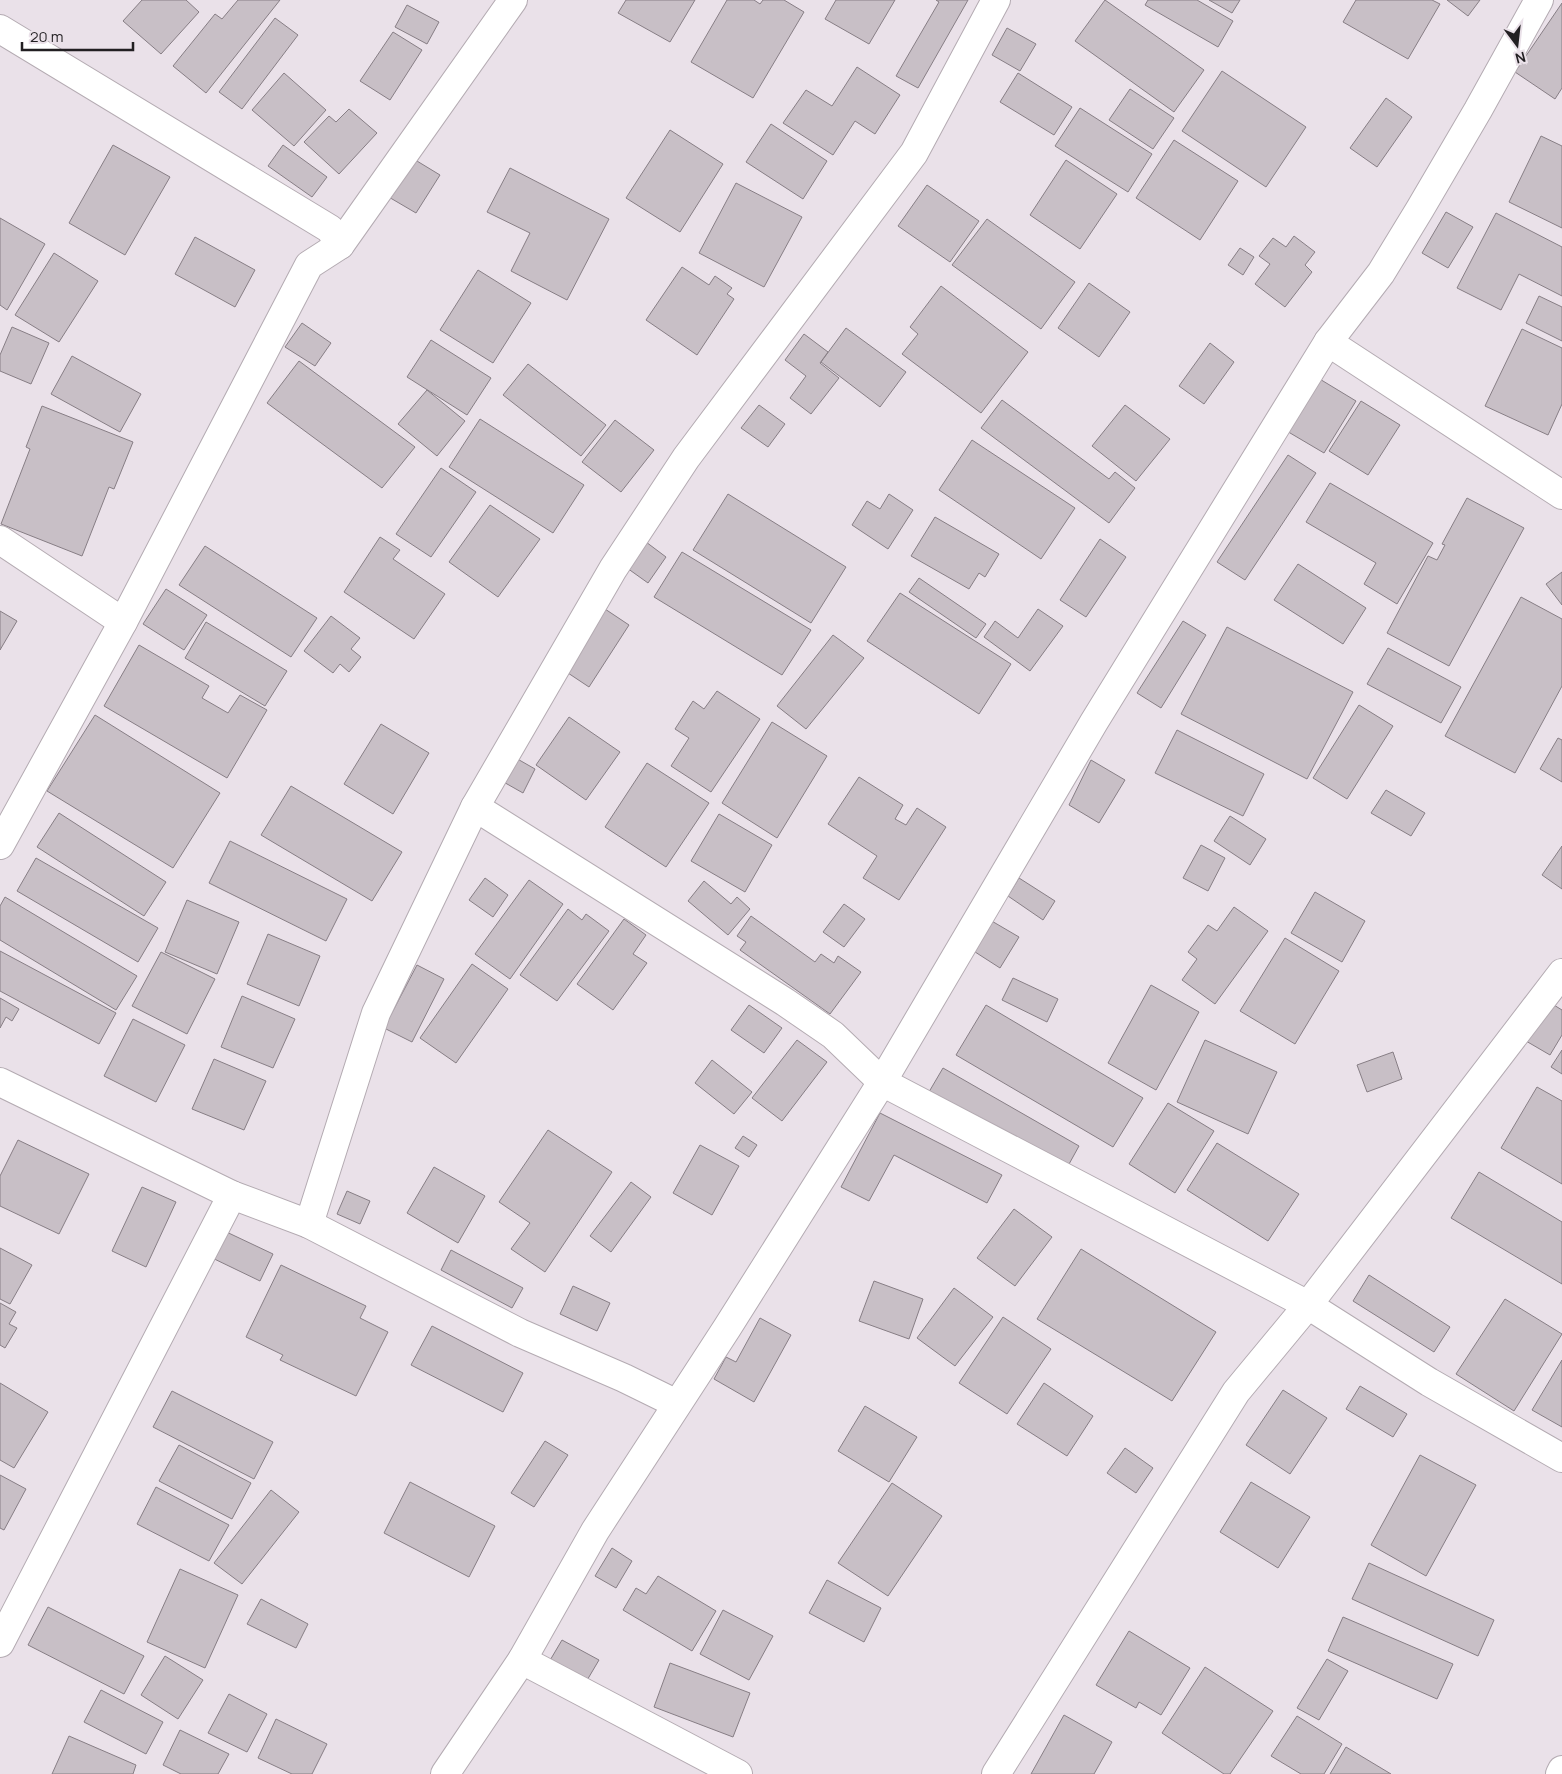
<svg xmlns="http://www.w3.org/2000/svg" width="1562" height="1774" font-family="Manrope,sans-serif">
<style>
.building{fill:#c8bfc6;stroke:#877e85}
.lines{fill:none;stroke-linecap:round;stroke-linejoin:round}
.minor-casing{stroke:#b4abb2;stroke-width:30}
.minor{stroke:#fff;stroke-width:28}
</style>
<rect width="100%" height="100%" fill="#eae1e9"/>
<!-- building -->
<g class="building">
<path d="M 142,0 L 186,0 L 199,12 L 161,54 L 123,21 Z"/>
<path d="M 238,0 L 280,0 L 206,93 L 173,66 L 215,14 L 222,19 Z"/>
<path d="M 626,0 L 695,0 L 670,42 L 618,13 Z"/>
<path d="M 727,0 L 754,0 L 760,4 L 763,0 L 784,0 L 804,12 L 753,98 L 691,62 Z"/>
<path d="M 836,0 L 895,0 L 869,44 L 825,19 Z"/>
<path d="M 936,0 L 968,0 L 918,88 L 896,76 L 939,2 Z"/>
<path d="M 1105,0 L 1204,70 L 1174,112 L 1075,41 Z"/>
<path d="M 1148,0 L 1197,0 L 1233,21 L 1218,47 L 1145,5 Z"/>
<path d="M 1209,0 L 1240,0 L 1232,13 Z"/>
<path d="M 1356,0 L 1432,0 L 1440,4 L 1408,59 L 1343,22 Z"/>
<path d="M 1447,0 L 1480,0 L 1468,16 Z"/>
<path d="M 1562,3 L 1562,88 L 1555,99 L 1515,72 Z"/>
<path d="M 407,5 L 439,22 L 427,44 L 395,27 Z"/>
<path d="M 275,18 L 298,35 L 242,109 L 219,92 Z"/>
<path d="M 1007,28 L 1036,44 L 1020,71 L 992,55 Z"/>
<path d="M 393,32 L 422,50 L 390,100 L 360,81 Z"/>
<path d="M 857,67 L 900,95 L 875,134 L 855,121 L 833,155 L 783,123 L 806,90 L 832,106 Z"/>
<path d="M 1222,71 L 1306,127 L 1266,187 L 1182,131 Z"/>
<path d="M 284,73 L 326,110 L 294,146 L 252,110 Z"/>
<path d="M 1018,73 L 1072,107 L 1054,135 L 1000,102 Z"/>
<path d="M 1130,89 L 1174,118 L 1153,149 L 1109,120 Z"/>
<path d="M 1386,98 L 1412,117 L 1377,167 L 1350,148 Z"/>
<path d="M 1080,108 L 1152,154 L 1128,192 L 1055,146 Z"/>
<path d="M 349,109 L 377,133 L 339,174 L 304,142 L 329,116 L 336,122 Z"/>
<path d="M 771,124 L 827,161 L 803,199 L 746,162 Z"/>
<path d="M 670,130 L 723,164 L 680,232 L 626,198 Z"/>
<path d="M 1541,136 L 1562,146 L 1562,228 L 1509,202 Z"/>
<path d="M 1174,140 L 1238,181 L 1200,240 L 1136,198 Z"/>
<path d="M 113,145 L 170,177 L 125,255 L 69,223 Z"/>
<path d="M 283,145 L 327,177 L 312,197 L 268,166 Z"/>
<path d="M 412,158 L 440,175 L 416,213 L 387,196 Z"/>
<path d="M 1066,160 L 1117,194 L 1080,249 L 1030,215 Z"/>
<path d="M 510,168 L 609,219 L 567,300 L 511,271 L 530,233 L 487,212 Z"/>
<path d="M 736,183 L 802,217 L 764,287 L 699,253 Z"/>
<path d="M 927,185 L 979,221 L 950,262 L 898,226 Z"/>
<path d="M 1446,212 L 1473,227 L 1448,268 L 1422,253 Z"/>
<path d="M 1496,213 L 1562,247 L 1562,296 L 1519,274 L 1501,310 L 1457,288 Z"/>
<path d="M 0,218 L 45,244 L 7,310 L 0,305 Z"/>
<path d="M 987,219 L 1075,282 L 1041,329 L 952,265 Z"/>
<path d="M 1294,236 L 1315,252 L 1305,265 L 1312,272 L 1285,307 L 1255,284 L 1270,264 L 1259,256 L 1273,238 L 1286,247 Z"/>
<path d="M 195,237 L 255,270 L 235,307 L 175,274 Z"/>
<path d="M 1240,248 L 1254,257 L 1243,275 L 1228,265 Z"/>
<path d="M 54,253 L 98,281 L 59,342 L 15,315 Z"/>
<path d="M 682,267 L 709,285 L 715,276 L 732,288 L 727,294 L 734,299 L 697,355 L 646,320 Z"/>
<path d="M 478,270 L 531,303 L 493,363 L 440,330 Z"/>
<path d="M 1089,283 L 1130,312 L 1099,357 L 1058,328 Z"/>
<path d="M 941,286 L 1028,352 L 981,413 L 902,354 L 918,334 L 910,327 Z"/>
<path d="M 1539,296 L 1562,307 L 1562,341 L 1526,323 Z"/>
<path d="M 302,323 L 331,343 L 315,366 L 285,347 Z"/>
<path d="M 12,327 L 49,343 L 31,384 L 0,371 L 0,355 Z"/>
<path d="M 846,328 L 906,372 L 880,407 L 821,362 Z"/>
<path d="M 1522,329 L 1562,348 L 1562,404 L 1548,435 L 1485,406 Z"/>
<path d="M 804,334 L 828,352 L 820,363 L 839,378 L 811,414 L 790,398 L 806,376 L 785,360 Z"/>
<path d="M 431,340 L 491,378 L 467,415 L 407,377 Z"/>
<path d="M 1210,343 L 1234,362 L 1204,404 L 1179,386 Z"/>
<path d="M 72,356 L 141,394 L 120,432 L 51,394 Z"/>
<path d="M 299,361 L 415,447 L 382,488 L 267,403 Z"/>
<path d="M 528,364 L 606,425 L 581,456 L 503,395 Z"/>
<path d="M 1318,378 L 1356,401 L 1324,453 L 1285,430 Z"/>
<path d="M 427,390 L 465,421 L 437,456 L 398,424 Z"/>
<path d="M 1002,400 L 1109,479 L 1115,472 L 1135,488 L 1109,523 L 981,428 Z"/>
<path d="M 1361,401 L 1400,425 L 1368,475 L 1329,451 Z"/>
<path d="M 759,405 L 785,424 L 768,447 L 741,428 Z"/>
<path d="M 1125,405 L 1170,439 L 1136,481 L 1092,446 Z"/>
<path d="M 42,406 L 133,442 L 114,489 L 109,487 L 82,556 L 1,524 L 30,449 L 26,447 Z"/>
<path d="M 480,419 L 584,485 L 553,533 L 449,467 Z"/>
<path d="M 615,420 L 654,450 L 621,492 L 582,462 Z"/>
<path d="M 972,440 L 1075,508 L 1041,559 L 939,490 Z"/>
<path d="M 1288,455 L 1316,473 L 1245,580 L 1217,562 Z"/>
<path d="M 441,468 L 476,492 L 431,557 L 396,534 Z"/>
<path d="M 1330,483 L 1433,543 L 1397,604 L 1364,584 L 1376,563 L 1306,522 Z"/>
<path d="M 728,494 L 846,567 L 811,623 L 693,550 Z"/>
<path d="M 889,494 L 913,510 L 888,549 L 852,525 L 867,501 L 880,509 Z"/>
<path d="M 1467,498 L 1524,528 L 1449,666 L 1387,633 L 1428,556 L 1437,560 L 1445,545 L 1442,544 Z"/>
<path d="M 490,505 L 540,539 L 498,597 L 449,562 Z"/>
<path d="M 935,517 L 999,554 L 985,577 L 979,573 L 969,589 L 911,556 Z"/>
<path d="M 380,537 L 400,550 L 393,559 L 445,594 L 414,639 L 344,592 Z"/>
<path d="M 1100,539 L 1126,557 L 1086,617 L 1060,600 Z"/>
<path d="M 646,542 L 666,557 L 648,583 L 627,568 Z"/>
<path d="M 205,546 L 317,618 L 291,657 L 179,585 Z"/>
<path d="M 682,552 L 811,630 L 782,675 L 654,597 Z"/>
<path d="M 1298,564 L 1366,608 L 1343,644 L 1274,600 Z"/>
<path d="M 1562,572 L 1562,605 L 1546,584 Z"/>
<path d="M 919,578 L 986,624 L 976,638 L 909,592 Z"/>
<path d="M 166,589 L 207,615 L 184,650 L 143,624 Z"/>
<path d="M 900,593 L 1011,664 L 979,714 L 867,641 Z"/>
<path d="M 1521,597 L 1562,619 L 1562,686 L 1515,773 L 1445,736 Z"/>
<path d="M 602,607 L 629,625 L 589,687 L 562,669 Z"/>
<path d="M 1038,609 L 1063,626 L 1030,671 L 984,637 L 995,621 L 1018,638 Z"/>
<path d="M 0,611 L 17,621 L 0,650 Z"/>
<path d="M 331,616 L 360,638 L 351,649 L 361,657 L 349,672 L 340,664 L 333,673 L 304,651 Z"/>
<path d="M 1183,621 L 1206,635 L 1161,708 L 1137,693 Z"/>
<path d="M 206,622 L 287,671 L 265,706 L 185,658 Z"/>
<path d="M 1227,627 L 1353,692 L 1307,779 L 1181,714 Z"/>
<path d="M 833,635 L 864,658 L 806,729 L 777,706 Z"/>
<path d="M 139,645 L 209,686 L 202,698 L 228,713 L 240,695 L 267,710 L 227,778 L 104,706 Z"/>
<path d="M 1388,648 L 1461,687 L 1441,723 L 1367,684 Z"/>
<path d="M 717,691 L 760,719 L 711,792 L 671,766 L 689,738 L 675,729 L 693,701 L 704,709 Z"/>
<path d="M 1359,705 L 1393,726 L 1347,799 L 1313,778 Z"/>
<path d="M 95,715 L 220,793 L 173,868 L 47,791 Z"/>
<path d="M 569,717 L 620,752 L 586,800 L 536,765 Z"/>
<path d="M 772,722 L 827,756 L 777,838 L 722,803 Z"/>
<path d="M 381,724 L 429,753 L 393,814 L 344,784 Z"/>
<path d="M 1177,730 L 1264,774 L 1243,816 L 1155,773 Z"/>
<path d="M 1558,738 L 1562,740 L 1562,782 L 1540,769 Z"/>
<path d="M 514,757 L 535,769 L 523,793 L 500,780 Z"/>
<path d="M 1091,760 L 1125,780 L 1099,823 L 1069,805 Z"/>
<path d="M 647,763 L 709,803 L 666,867 L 605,827 Z"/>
<path d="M 859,777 L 903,805 L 895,819 L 906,825 L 917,808 L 946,827 L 899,900 L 863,878 L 877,856 L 828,824 Z"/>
<path d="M 291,786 L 402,852 L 372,901 L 261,835 Z"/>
<path d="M 1386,790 L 1425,813 L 1411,836 L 1371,813 Z"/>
<path d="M 59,813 L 166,882 L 144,916 L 37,847 Z"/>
<path d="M 719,814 L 772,845 L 745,892 L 691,861 Z"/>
<path d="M 1230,816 L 1266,839 L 1250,865 L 1214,841 Z"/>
<path d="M 230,841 L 347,899 L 326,941 L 209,883 Z"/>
<path d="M 1201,845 L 1225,858 L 1208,891 L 1183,878 Z"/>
<path d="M 1562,846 L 1562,889 L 1542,875 Z"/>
<path d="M 36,858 L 158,928 L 138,962 L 17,891 Z"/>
<path d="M 485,878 L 508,895 L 493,917 L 469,900 Z"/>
<path d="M 1019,878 L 1055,901 L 1043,920 L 1008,896 Z"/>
<path d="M 529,880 L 563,904 L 510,979 L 475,954 Z"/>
<path d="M 704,881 L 731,904 L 737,897 L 750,909 L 728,935 L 688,901 Z"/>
<path d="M 1315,892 L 1365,921 L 1342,962 L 1291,933 Z"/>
<path d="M 5,897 L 137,976 L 116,1010 L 0,940 L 0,906 Z"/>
<path d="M 187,900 L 239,922 L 217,974 L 165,952 Z"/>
<path d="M 844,904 L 865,919 L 844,947 L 823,932 Z"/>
<path d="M 1234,907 L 1268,931 L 1215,1004 L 1182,980 L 1197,959 L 1188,952 L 1208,925 L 1217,931 Z"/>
<path d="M 568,909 L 582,920 L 586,914 L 609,931 L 557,1001 L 520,975 Z"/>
<path d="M 751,916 L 815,962 L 821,954 L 834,963 L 838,956 L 861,972 L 830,1014 L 740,950 L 746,942 L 737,936 Z"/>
<path d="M 624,919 L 646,935 L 633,954 L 647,963 L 613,1010 L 577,984 Z"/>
<path d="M 990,920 L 1019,937 L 1000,968 L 972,950 Z"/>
<path d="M 268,934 L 320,956 L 299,1006 L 247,984 Z"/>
<path d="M 1285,938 L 1339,971 L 1295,1044 L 1240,1011 Z"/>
<path d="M 0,951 L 116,1013 L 99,1044 L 0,991 Z"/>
<path d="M 161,952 L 215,979 L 187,1034 L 132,1006 Z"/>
<path d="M 472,964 L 508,989 L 456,1063 L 420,1038 Z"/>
<path d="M 417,965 L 444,979 L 412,1042 L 384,1028 Z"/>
<path d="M 1013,978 L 1058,999 L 1047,1022 L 1002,1000 Z"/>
<path d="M 1151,985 L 1199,1012 L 1156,1090 L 1108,1063 Z"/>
<path d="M 242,996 L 295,1019 L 273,1068 L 221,1047 Z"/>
<path d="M 0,998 L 19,1009 L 12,1021 L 6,1017 L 0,1028 Z"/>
<path d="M 1549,1002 L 1562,1010 L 1562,1035 L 1550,1055 L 1526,1041 Z"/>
<path d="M 749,1005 L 782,1028 L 764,1053 L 731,1030 Z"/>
<path d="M 986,1005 L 1143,1098 L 1113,1147 L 956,1055 Z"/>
<path d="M 133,1019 L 185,1045 L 156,1102 L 104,1076 Z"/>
<path d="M 797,1040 L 827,1062 L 782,1121 L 752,1098 Z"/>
<path d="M 1205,1040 L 1277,1072 L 1248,1134 L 1177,1102 Z"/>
<path d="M 1562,1050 L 1562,1074 L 1551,1067 Z"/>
<path d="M 1393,1052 L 1402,1079 L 1367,1092 L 1357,1065 Z"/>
<path d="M 214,1059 L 266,1081 L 244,1130 L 192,1109 Z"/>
<path d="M 712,1060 L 752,1092 L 734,1114 L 695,1083 Z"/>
<path d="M 943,1068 L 1079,1146 L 1063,1175 L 926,1097 Z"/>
<path d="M 1537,1087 L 1562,1101 L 1562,1184 L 1501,1148 Z"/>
<path d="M 1168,1103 L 1214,1131 L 1175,1193 L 1129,1164 Z"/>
<path d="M 880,1113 L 1002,1175 L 987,1203 L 894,1155 L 869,1201 L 841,1187 Z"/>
<path d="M 548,1130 L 612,1172 L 545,1272 L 511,1249 L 530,1223 L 499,1202 Z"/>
<path d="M 743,1136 L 757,1145 L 749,1157 L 735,1148 Z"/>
<path d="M 18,1140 L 89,1174 L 59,1234 L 0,1206 L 0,1176 Z"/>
<path d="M 1217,1143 L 1299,1194 L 1268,1241 L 1187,1190 Z"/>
<path d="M 700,1145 L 739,1166 L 712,1215 L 673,1193 Z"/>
<path d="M 434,1167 L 485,1196 L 458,1243 L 407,1213 Z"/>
<path d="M 1479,1172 L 1562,1222 L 1562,1284 L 1451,1218 Z"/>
<path d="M 631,1182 L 651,1197 L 611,1252 L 590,1236 Z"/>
<path d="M 142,1187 L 176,1202 L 146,1267 L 112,1251 Z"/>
<path d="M 347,1191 L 370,1201 L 360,1224 L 337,1214 Z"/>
<path d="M 1014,1209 L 1052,1237 L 1015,1286 L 977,1258 Z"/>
<path d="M 218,1228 L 273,1254 L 260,1281 L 204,1254 Z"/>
<path d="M 0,1248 L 32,1265 L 10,1304 L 0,1299 Z"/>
<path d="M 1081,1249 L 1216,1332 L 1172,1401 L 1037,1319 Z"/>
<path d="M 451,1250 L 523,1288 L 512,1308 L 441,1270 Z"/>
<path d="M 281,1265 L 366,1306 L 360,1318 L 388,1332 L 356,1396 L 280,1360 L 283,1355 L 246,1337 Z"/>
<path d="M 1369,1275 L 1450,1327 L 1434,1352 L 1353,1301 Z"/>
<path d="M 874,1281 L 923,1299 L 909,1339 L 859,1321 Z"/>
<path d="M 573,1286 L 610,1303 L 597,1331 L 560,1314 Z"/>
<path d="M 954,1288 L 993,1317 L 955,1366 L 917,1338 Z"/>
<path d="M 1505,1299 L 1562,1334 L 1514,1411 L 1456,1374 Z"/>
<path d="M 0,1303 L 16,1312 L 9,1324 L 17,1328 L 5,1348 L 0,1345 Z"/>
<path d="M 1003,1317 L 1051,1349 L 1007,1414 L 959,1383 Z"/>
<path d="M 760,1318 L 791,1335 L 754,1402 L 714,1379 L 726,1357 L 736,1362 Z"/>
<path d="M 432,1326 L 523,1373 L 503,1412 L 411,1365 Z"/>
<path d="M 1562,1360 L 1562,1427 L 1532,1410 Z"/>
<path d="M 0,1383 L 48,1412 L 14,1468 L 0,1460 Z"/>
<path d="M 1044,1383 L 1093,1416 L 1067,1456 L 1017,1424 Z"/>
<path d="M 1360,1386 L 1407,1414 L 1393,1437 L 1346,1409 Z"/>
<path d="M 1283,1390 L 1327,1418 L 1290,1474 L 1246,1445 Z"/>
<path d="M 172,1391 L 273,1442 L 254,1479 L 153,1427 Z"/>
<path d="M 865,1406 L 917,1437 L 889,1482 L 838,1451 Z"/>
<path d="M 545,1441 L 568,1455 L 534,1507 L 511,1493 Z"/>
<path d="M 179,1445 L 251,1483 L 232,1519 L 159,1481 Z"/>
<path d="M 1125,1448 L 1153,1468 L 1136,1493 L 1107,1473 Z"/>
<path d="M 1420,1455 L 1476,1485 L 1426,1576 L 1371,1545 Z"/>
<path d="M 0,1475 L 26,1489 L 4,1530 L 0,1528 Z"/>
<path d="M 410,1482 L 495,1526 L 469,1577 L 384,1533 Z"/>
<path d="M 1251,1482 L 1310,1517 L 1278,1568 L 1220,1532 Z"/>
<path d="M 892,1483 L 942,1516 L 888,1596 L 838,1563 Z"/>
<path d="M 156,1487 L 229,1525 L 209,1561 L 137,1524 Z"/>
<path d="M 271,1490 L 299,1512 L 242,1584 L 214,1563 Z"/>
<path d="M 612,1548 L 632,1561 L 616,1588 L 595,1576 Z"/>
<path d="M 1369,1563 L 1494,1620 L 1478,1656 L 1352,1599 Z"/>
<path d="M 180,1569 L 238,1595 L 205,1668 L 147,1642 Z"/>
<path d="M 658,1576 L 716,1611 L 692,1651 L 623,1610 L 636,1588 L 646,1594 Z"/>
<path d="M 827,1580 L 881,1608 L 864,1642 L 809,1613 Z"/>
<path d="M 261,1599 L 308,1624 L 296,1648 L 247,1624 Z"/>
<path d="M 48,1607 L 144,1656 L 124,1694 L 28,1645 Z"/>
<path d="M 723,1610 L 773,1636 L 749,1680 L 700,1654 Z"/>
<path d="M 1343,1617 L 1453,1664 L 1437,1699 L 1328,1651 Z"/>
<path d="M 1129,1631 L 1190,1668 L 1161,1715 L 1139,1702 L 1136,1708 L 1096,1685 Z"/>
<path d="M 562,1640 L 599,1660 L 586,1682 L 549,1662 Z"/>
<path d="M 165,1656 L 203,1680 L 178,1719 L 141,1695 Z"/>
<path d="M 1327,1659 L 1348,1671 L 1319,1720 L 1297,1708 Z"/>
<path d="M 670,1663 L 750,1693 L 733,1737 L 654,1707 Z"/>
<path d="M 1205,1667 L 1273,1711 L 1230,1774 L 1224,1774 L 1162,1733 Z"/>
<path d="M 101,1690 L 163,1722 L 146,1754 L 84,1722 Z"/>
<path d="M 229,1694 L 267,1714 L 247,1752 L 208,1733 Z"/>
<path d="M 1064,1715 L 1112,1742 L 1094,1774 L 1031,1774 Z"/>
<path d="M 1297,1716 L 1342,1744 L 1324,1774 L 1301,1774 L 1271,1756 Z"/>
<path d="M 276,1719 L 327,1744 L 312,1774 L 292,1774 L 258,1758 Z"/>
<path d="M 180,1730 L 229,1754 L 218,1774 L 181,1774 L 163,1765 Z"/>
<path d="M 69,1736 L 136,1765 L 133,1774 L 52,1774 Z"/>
<path d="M 1346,1747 L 1391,1774 L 1330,1774 Z"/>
</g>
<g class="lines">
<!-- minor casing -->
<g class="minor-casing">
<g id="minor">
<path d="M 0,29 L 330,229 L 340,245"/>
<path d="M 1328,342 L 1562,495"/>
<path d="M 0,540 L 123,622"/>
<path d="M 475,807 L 785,1002 L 833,1035 L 882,1082 L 1308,1305 L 1429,1382 L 1562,1458"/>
<path d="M 0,845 L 123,622 L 309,265 L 340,245 L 513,0"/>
<path d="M 0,1082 L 232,1195 L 309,1224 L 520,1333 L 624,1378 L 677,1404"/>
<path d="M 309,1224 L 376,1013 L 475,807 L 613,569 L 686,458 L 914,153 L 996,0"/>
<path d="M 0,1643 L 232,1195"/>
<path d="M 522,1660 L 738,1774"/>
<path d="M 445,1774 L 522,1660 L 595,1531 L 727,1328 L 882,1082 L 1094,722 L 1328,342 L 1381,273 L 1420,209 L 1478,110 L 1539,0"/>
<path d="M 996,1774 L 1236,1392 L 1308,1305 L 1562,973"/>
<path d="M 1560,1774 L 1562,1770"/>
</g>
</g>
<!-- minor -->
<use href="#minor" class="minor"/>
</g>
<!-- north arrow -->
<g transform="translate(1517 45) rotate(165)" stroke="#eae1e9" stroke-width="4" paint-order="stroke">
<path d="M0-4L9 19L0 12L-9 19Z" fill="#221f22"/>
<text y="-8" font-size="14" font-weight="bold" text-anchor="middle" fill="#221f22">N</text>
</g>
<!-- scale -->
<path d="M22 42v8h111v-8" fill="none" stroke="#221f22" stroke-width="2.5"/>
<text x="30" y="42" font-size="15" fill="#221f22" stroke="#eae1e9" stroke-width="4" paint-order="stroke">20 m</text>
</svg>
